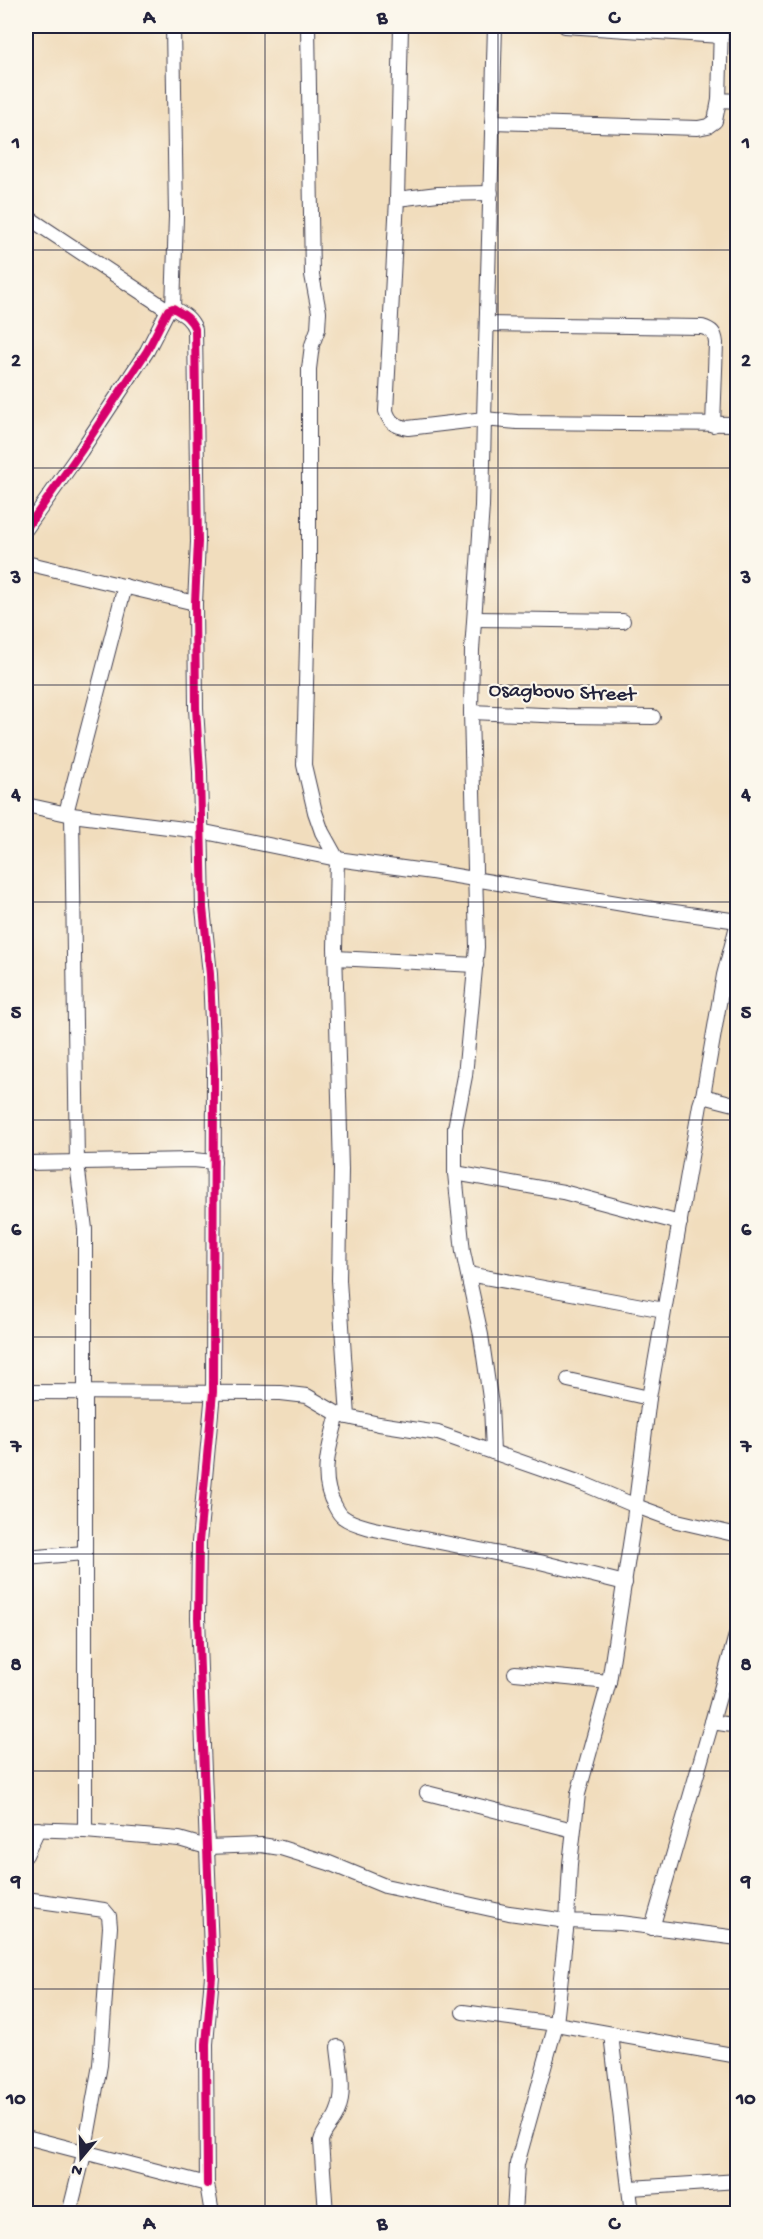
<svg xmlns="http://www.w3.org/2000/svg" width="763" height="2239" font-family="'Gochi Hand',sans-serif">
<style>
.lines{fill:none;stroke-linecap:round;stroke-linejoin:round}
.minor-casing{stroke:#413e4e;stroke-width:16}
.minor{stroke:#fff;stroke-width:14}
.cycleway-casing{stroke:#fbf7ec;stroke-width:11}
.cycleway{stroke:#d6006c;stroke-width:8}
.grid{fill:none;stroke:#22223b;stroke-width:1.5;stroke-opacity:0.55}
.labels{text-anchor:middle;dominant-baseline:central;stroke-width:4.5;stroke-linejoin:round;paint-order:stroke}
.street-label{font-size:21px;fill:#22223b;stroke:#fbf7ec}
.neatline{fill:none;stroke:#22223b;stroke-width:2}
.grid-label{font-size:20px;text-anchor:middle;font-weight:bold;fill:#22223b}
</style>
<rect width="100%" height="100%" fill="#fbf7ec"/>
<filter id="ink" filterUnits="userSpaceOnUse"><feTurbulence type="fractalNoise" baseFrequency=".0167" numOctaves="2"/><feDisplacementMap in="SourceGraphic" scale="12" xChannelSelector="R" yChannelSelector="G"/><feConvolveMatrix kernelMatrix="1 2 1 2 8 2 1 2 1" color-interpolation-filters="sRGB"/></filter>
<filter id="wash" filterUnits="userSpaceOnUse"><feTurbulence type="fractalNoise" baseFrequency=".008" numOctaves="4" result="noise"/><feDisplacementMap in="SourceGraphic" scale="24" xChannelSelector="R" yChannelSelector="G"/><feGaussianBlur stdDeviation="1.35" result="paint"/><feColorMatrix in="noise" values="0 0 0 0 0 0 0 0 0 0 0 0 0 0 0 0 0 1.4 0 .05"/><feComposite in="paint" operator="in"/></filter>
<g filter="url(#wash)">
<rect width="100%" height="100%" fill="#f1ddbd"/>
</g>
<g filter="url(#ink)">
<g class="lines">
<!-- minor casing -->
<g class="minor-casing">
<g id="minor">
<path d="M 308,26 L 312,275 L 319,312 L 318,329 L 312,345 L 309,369 L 309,563 L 304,765 L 315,812 L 322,832 L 337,859 L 335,948 L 341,1170 L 339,1280 L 348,1417 L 379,1424 L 438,1433 L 584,1484 L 636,1506 L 677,1521 L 738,1535"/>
<path d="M 401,26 L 397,199 L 386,411 C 390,423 395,426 408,428 L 484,419 L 495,26"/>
<path d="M 565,26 L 721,36"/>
<path d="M 721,26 L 719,100 L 738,101"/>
<path d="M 492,122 L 698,128 L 708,126 L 715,121 L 719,100"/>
<path d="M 397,199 L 438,194 L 491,193"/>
<path d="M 26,216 L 168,310"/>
<path d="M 173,308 L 176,217 L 173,26"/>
<path d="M 487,324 L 702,327 C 712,330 715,333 716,343 L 713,425"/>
<path d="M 26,529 L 81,451 L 147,351 L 168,310 L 173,308 C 183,314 190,317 195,329 L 198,542 L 195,603 L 196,708 L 200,772 L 203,908 L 210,974 L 214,1069 L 213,1392 L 199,1542 L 198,1618 L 212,1976 L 206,2044 L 207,2184"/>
<path d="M 26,563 L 195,603"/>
<path d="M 475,619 L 623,621"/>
<path d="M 471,712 L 566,716 L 653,717"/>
<path d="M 26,805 L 72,815 L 200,831 L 337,859 L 432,872 L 653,909 L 738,921"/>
<path d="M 66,813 L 125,586"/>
<path d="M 335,958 L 476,965"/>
<path d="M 703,1096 L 724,975 L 738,922"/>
<path d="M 738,1105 L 703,1096 L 700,1105 L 649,1398 L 634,1519 L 609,1682 L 578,1794 L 570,1864 L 567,1921 L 621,1923 L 738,1938"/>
<path d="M 26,1163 L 193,1160 L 214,1162"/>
<path d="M 455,1173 L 563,1192 L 680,1223"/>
<path d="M 468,1274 L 664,1310"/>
<path d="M 568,1380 L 649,1398"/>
<path d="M 26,1392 L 281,1393 L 307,1396 L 338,1414"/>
<path d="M 348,1417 L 338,1414 C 330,1445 318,1477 335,1506 C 337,1510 340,1515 343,1517 C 352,1524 364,1526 374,1529 L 540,1562 L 625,1583"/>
<path d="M 493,1452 L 491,1405 L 481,1335 L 463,1252 L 455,1173 L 455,1128 L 465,1076 L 477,947 L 471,712 L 472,650 L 482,506 L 484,419 L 517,422 L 738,424"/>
<path d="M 26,1558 L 84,1553"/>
<path d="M 515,1673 L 609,1682"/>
<path d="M 712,1722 L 738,1628"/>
<path d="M 427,1793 L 573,1830"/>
<path d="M 26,1829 L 85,1831 L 85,1229 L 77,1163 L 72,815"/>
<path d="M 85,1831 L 179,1839 L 207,1847 L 261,1845 L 281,1848 L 329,1863 L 385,1886 L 509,1913 L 567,1921 L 556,2024 L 738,2056"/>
<path d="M 26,1855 L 38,1829"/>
<path d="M 26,1899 L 104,1910 L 109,1916 L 110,1927 L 100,2065 L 84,2154 L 69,2214"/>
<path d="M 652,1928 L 712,1722 L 738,1726"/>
<path d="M 463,2012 L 556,2024 L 517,2164 L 514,2214"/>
<path d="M 611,2034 L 632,2214"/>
<path d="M 26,2137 L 207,2184 L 212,2214"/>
<path d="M 631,2188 L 738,2181"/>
<path d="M 326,2214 L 321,2141 C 324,2129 333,2124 337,2113 C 346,2093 340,2068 338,2047"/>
</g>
</g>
<!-- minor -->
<use href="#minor" class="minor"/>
<!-- cycleway casing -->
<g class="cycleway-casing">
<path id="cycleway" d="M 26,529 L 81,451 L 147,351 L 168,310 L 173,308 C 183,314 190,317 195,329 L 198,542 L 195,603 L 196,708 L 200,772 L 203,908 L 210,974 L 214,1069 L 213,1392 L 199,1542 L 198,1618 L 212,1976 L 206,2044 L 207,2184"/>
</g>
<!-- cycleway -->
<use href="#cycleway" class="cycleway"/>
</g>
</g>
<!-- grid -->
<path class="grid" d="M 265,26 L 265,2214M 498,26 L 498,2214M 26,250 L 738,250M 26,468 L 738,468M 26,685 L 738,685M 26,902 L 738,902M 26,1120 L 738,1120M 26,1337 L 738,1337M 26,1554 L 738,1554M 26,1771 L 738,1771M 26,1989 L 738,1989"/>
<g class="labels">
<!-- street labels -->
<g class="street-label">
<text transform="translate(562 694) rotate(2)">Osagbovo Street</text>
</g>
</g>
<!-- margin -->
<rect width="763" height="2239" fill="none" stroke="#fbf7ec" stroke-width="66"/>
<!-- north arrow -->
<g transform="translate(81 2158) rotate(199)" stroke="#fbf7ec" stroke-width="4.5" paint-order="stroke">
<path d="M0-4.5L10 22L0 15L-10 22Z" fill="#22223b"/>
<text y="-9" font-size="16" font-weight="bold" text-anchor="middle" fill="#22223b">N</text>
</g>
<rect x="33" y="33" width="697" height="2173" class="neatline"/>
<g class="grid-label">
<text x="149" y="23">A</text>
<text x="382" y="23">B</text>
<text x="614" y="23">C</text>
<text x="16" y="148">1</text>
<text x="746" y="148">1</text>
<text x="16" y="366">2</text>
<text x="746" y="366">2</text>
<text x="16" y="583">3</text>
<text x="746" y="583">3</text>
<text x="16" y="800">4</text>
<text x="746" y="800">4</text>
<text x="16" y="1018">5</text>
<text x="746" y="1018">5</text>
<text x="16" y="1235">6</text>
<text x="746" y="1235">6</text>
<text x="16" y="1452">7</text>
<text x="746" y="1452">7</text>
<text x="16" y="1670">8</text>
<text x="746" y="1670">8</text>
<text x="16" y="1887">9</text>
<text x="746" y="1887">9</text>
<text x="16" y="2104">10</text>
<text x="746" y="2104">10</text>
<text x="149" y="2229">A</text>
<text x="382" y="2229">B</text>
<text x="614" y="2229">C</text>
</g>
</svg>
